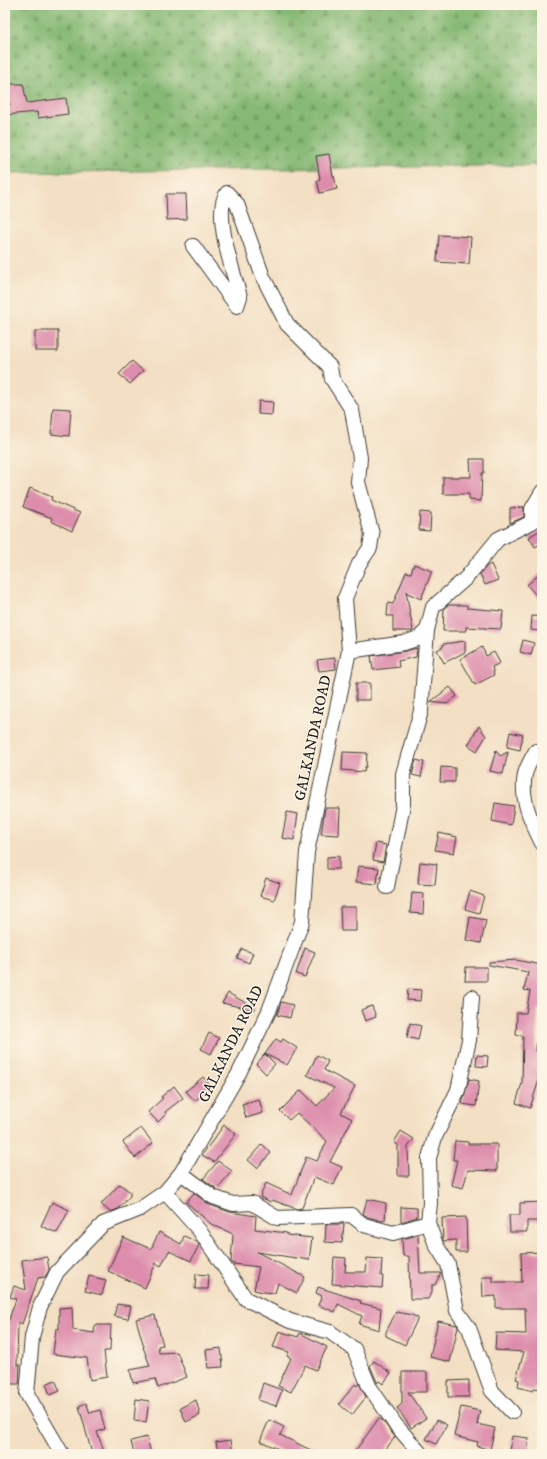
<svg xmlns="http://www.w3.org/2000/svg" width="547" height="1459" font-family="'IM FELL DW Pica',serif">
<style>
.forest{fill:url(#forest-firs);stroke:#516a48}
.building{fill:#dd8cac}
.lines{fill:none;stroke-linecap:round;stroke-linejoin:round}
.minor-casing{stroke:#3c3935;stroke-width:16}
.minor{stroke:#fff;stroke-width:14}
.labels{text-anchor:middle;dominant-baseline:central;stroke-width:3;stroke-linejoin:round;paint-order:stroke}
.street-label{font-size:15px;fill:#1c1c1c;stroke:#fcf5e5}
</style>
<defs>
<pattern id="forest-firs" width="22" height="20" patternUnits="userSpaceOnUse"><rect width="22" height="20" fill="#86b974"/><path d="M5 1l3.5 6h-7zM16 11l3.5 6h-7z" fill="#739e64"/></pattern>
</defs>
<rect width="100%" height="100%" fill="#fcf5e5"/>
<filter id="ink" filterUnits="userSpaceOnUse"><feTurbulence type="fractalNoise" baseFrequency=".025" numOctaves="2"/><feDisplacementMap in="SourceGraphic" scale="8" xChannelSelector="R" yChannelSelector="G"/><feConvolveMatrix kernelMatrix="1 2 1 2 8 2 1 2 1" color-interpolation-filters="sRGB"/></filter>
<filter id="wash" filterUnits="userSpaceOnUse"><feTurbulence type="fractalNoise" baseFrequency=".012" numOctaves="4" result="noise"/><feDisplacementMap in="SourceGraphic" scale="16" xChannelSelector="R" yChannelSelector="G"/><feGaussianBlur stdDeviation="0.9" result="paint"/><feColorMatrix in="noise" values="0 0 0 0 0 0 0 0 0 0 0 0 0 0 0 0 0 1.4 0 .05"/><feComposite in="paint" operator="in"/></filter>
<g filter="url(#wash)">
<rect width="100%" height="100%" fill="#f3dfc3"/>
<!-- forest -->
<path class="forest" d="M 5,5 L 542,5 L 542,165 L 5,173 Z"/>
<g id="blocks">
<!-- building -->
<g class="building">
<path d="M 5,84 L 23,84 L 27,103 L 66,98 L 68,114 L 38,118 L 37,112 L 5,115 L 5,105 L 10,105 L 5,90 Z"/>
<path d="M 329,154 L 333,176 L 334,176 L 337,189 L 320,193 L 317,180 L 320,179 L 316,156 Z"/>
<path d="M 166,194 L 186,194 L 187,219 L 167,220 Z"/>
<path d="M 439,235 L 471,237 L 469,264 L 437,262 Z"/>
<rect x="35" y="331" width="23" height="20"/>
<path d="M 132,361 L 143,371 L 130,384 L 119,374 Z"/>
<path d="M 259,401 L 273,402 L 272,415 L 258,414 Z"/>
<path d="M 53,408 L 71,409 L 69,436 L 51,434 Z"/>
<path d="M 470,459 L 484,459 L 484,473 L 482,473 L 481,501 L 469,500 L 469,494 L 443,494 L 443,477 L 471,477 Z"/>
<path d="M 30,488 L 52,497 L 51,500 L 80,513 L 72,531 L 51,521 L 52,518 L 23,507 Z"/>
<path d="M 524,507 L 524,517 L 510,523 L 510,508 Z"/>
<path d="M 420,512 L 431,513 L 430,531 L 419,530 Z"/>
<path d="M 542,529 L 542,543 L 535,547 L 529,537 Z"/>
<path d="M 414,564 L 432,571 L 421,599 L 407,593 L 406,591 L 413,631 L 393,631 L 393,616 L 387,616 L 388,603 L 393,604 L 406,572 L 411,573 Z"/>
<path d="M 491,564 L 498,580 L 485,585 L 480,574 L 487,566 Z"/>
<path d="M 542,572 L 542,602 L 527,585 Z"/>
<path d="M 448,605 L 467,605 L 467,608 L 503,611 L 501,629 L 466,627 L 466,631 L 443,631 L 444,608 Z"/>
<path d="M 532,616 L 542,617 L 542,631 L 531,630 Z"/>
<path d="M 523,640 L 534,643 L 531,655 L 520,652 Z"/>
<path d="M 465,641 L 465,652 L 444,663 L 437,650 L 443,647 L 443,644 Z"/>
<path d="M 482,647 L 486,656 L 494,652 L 500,663 L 492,667 L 494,675 L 475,685 L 460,659 Z"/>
<path d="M 417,648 L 416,657 L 398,661 L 399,667 L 373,670 L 371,656 L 405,651 Z"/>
<path d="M 335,658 L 336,669 L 319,671 L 317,660 Z"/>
<rect x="356" y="683" width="14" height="17"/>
<path d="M 450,687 L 457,696 L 447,704 L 430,702 Z"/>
<path d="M 479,726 L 486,736 L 477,751 L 468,745 Z"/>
<path d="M 510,732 L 523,735 L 520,750 L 507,747 Z"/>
<path d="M 496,750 L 500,756 L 508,752 L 503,774 L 490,771 Z"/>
<path d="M 343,752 L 367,753 L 366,767 L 365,767 L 364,772 L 342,770 Z"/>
<path d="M 416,760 L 424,762 L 421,777 L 412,775 Z"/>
<path d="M 441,767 L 455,768 L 455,782 L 440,782 Z"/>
<path d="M 495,803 L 514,806 L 511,825 L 492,821 Z"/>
<path d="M 325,808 L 340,808 L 339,835 L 321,834 Z"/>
<path d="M 287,812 L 298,814 L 294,840 L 282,838 Z"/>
<path d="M 439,833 L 457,837 L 454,853 L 435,850 Z"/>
<path d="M 376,843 L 386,845 L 383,862 L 373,860 Z"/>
<path d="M 339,856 L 339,869 L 327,869 L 327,857 Z"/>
<path d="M 420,862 L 437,864 L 435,885 L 418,884 Z"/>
<path d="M 358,866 L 379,868 L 377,884 L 356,882 Z"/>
<path d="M 266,878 L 280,883 L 274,900 L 260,896 Z"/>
<path d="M 470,891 L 484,896 L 479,913 L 465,909 Z"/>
<path d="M 412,893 L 424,894 L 423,914 L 410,913 Z"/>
<path d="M 340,907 L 356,907 L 356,931 L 341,931 Z"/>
<path d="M 470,917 L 486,920 L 481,943 L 466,940 Z"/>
<path d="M 305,948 L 315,952 L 305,977 L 296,974 Z"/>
<path d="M 242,949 L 253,953 L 249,963 L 237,958 Z"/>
<path d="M 516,960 L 542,965 L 542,1009 L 538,1009 L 536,1051 L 542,1051 L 542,1077 L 540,1077 L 530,1108 L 516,1103 L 522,1083 L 523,1036 L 516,1035 L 517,1013 L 526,1013 L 530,991 L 524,990 L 528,972 L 489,965 L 489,962 Z"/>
<path d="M 466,967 L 487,967 L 487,981 L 465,981 Z"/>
<path d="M 408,989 L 421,990 L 420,1001 L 407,1000 Z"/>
<path d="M 228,993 L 255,1008 L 254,1010 L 222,1003 Z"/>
<path d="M 281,1002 L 293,1005 L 290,1018 L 277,1015 Z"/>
<path d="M 372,1006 L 376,1017 L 365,1021 L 361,1010 Z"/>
<path d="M 410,1023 L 421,1026 L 418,1040 L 407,1037 Z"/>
<path d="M 209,1033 L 219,1038 L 211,1054 L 201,1049 Z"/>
<path d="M 276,1039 L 281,1042 L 283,1039 L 297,1048 L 287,1065 L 265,1054 Z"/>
<path d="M 265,1054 L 275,1064 L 266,1074 L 256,1064 Z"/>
<path d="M 317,1055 L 328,1061 L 324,1070 L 355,1086 L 341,1113 L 352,1119 L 330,1162 L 342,1167 L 334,1185 L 314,1177 L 302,1208 L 297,1209 L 272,1200 L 271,1202 L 260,1197 L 266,1183 L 292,1195 L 306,1157 L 317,1161 L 327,1141 L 297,1113 L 289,1120 L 280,1111 L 301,1090 L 317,1106 L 334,1088 L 307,1075 Z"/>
<path d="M 477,1055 L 488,1056 L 487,1067 L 476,1066 Z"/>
<path d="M 203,1077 L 211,1086 L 195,1101 L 186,1091 Z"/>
<path d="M 469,1079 L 479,1081 L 476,1106 L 462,1104 Z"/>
<path d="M 174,1086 L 183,1098 L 165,1112 L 166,1114 L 158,1122 L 148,1112 L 163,1098 L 161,1097 Z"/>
<path d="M 259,1099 L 263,1113 L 246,1118 L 242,1104 Z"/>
<path d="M 224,1125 L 236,1134 L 214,1162 L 202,1155 Z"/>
<path d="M 141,1128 L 153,1143 L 135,1158 L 123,1142 Z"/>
<path d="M 401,1131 L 414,1139 L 408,1147 L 409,1176 L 398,1176 L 398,1145 L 394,1142 Z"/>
<path d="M 455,1141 L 468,1142 L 468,1144 L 497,1144 L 497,1171 L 468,1170 L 463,1188 L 451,1185 L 457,1160 L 453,1160 Z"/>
<path d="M 262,1144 L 271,1153 L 257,1168 L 248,1160 Z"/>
<path d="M 218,1161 L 232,1171 L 217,1189 L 203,1179 Z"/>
<path d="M 120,1184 L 130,1192 L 130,1196 L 118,1209 L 110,1212 L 101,1204 Z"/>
<path d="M 194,1193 L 210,1205 L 230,1212 L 256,1216 L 255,1229 L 287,1233 L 287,1235 L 312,1238 L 309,1260 L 257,1252 L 305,1277 L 297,1293 L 278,1283 L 275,1293 L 263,1292 L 254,1290 L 259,1267 L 233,1264 L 231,1261 L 233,1234 L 211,1224 L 186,1202 Z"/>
<path d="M 367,1199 L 386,1203 L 385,1220 L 382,1221 L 368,1217 L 363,1214 Z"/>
<path d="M 52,1202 L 69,1210 L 57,1233 L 41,1226 Z"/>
<path d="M 542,1202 L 542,1221 L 527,1221 L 527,1232 L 510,1232 L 509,1215 L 520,1215 L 520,1203 Z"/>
<path d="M 401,1207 L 417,1208 L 417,1217 L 401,1222 Z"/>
<path d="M 466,1217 L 467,1252 L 456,1252 L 456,1240 L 443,1241 L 442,1218 Z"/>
<path d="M 326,1224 L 344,1224 L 342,1243 L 325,1242 Z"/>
<path d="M 159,1232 L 181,1244 L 184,1236 L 197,1242 L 199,1245 L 191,1261 L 169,1251 L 161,1266 L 156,1263 L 145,1288 L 108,1271 L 123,1237 L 151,1249 Z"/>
<path d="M 418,1235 L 420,1273 L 441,1273 L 435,1285 L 432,1285 L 432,1292 L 428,1299 L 410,1299 L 409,1256 L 403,1256 L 402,1239 Z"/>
<path d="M 542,1252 L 542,1389 L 534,1388 L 533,1391 L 518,1387 L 519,1380 L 516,1379 L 524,1352 L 495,1350 L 496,1333 L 526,1334 L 525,1308 L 496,1308 L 496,1296 L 483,1297 L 482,1277 L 493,1277 L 493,1282 L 522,1282 L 521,1253 Z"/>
<path d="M 47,1257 L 49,1270 L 45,1277 L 38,1278 L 22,1324 L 18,1322 L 17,1365 L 20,1365 L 19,1384 L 5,1384 L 6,1381 L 5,1331 L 16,1299 L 10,1297 L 14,1286 L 26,1290 L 22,1260 Z"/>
<path d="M 334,1257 L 346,1258 L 345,1272 L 366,1272 L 367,1258 L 382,1259 L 381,1276 L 383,1276 L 382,1288 L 332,1284 Z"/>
<path d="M 196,1274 L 209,1275 L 208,1289 L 195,1289 Z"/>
<path d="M 89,1276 L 106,1280 L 102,1295 L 85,1291 Z"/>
<path d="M 318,1287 L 361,1301 L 360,1303 L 381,1308 L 379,1330 L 359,1324 L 362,1316 L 338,1304 L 335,1312 L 318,1305 L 322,1296 L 316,1293 Z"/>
<path d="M 117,1304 L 131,1306 L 128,1319 L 114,1316 Z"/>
<path d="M 72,1307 L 73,1330 L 94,1333 L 95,1325 L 111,1325 L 110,1351 L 104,1351 L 107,1377 L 90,1380 L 87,1358 L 53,1354 L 56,1329 L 59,1329 L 59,1308 Z"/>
<path d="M 396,1312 L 412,1315 L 418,1318 L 405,1345 L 386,1336 L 386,1332 Z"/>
<path d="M 155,1315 L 163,1345 L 158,1346 L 159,1353 L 177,1352 L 187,1377 L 158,1388 L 155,1379 L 133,1383 L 130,1370 L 150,1366 L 143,1347 L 144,1347 L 136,1319 Z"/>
<path d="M 438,1321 L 457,1325 L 458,1327 L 450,1362 L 430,1357 Z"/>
<path d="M 279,1331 L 298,1337 L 300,1333 L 327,1347 L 316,1370 L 305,1365 L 291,1392 L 278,1386 L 291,1358 L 287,1356 L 289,1352 L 273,1347 Z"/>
<path d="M 221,1348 L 223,1367 L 208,1368 L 206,1350 Z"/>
<path d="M 374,1361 L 391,1373 L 383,1384 L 379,1381 L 377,1383 L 377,1382 L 370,1366 Z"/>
<path d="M 402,1372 L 427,1372 L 427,1392 L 408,1392 L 426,1418 L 411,1428 L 397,1408 L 402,1404 Z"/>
<path d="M 55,1380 L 60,1391 L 50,1395 L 46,1384 Z"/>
<path d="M 469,1380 L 469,1397 L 448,1397 L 448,1381 Z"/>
<path d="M 263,1383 L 282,1390 L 276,1406 L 258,1400 Z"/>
<path d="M 359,1383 L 366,1397 L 352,1415 L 339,1404 L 355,1384 L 357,1386 Z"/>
<path d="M 136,1399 L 149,1401 L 146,1422 L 134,1420 Z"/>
<path d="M 196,1400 L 200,1415 L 186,1422 L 180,1408 Z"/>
<path d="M 86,1403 L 90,1413 L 100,1410 L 105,1429 L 97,1432 L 105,1454 L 92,1454 L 79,1406 Z"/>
<path d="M 461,1407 L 480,1411 L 477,1424 L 495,1428 L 490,1450 L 477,1446 L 478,1442 L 454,1436 Z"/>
<path d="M 379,1418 L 383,1421 L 395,1437 L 382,1454 L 353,1454 Z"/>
<path d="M 269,1420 L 284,1427 L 280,1435 L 319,1454 L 290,1454 L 260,1441 Z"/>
<path d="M 437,1420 L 447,1425 L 436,1444 L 426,1439 Z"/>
<path d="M 512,1436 L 529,1438 L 527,1454 L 510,1454 Z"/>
<path d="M 147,1437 L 151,1454 L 134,1454 L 131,1441 Z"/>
<path d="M 231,1440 L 233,1454 L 218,1454 L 216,1442 Z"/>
</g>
</g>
</g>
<g filter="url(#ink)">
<use href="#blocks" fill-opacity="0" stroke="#3c3935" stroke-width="1"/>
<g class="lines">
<!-- minor casing -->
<g class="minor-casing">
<g id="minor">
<path d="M 193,246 L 237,306 L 240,297 C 234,273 212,213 227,193 L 237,204 L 263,277 L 287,324 L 330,367 L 332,379 L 352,410 L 360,458 L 358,482 L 372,534 L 370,548 L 359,564 L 345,598 L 349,651"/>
<path d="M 536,751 C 532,758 527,766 525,774 C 520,799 531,821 542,843"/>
<path d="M 387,887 L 403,805 L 403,774 L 421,711 L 427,630"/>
<path d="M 472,997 L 469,1040 L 458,1090 L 435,1137 L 429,1158 L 430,1203 L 428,1223 L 436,1245 L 448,1264 L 457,1311 L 469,1328 L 492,1391 L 512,1412"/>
<path d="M 181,1173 L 213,1197 L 233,1204 L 252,1203 L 277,1218 L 351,1215 L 364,1225 L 393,1233 L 428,1223"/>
<path d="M 165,1192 L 199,1230 L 246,1299 L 290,1321 L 330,1332 L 354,1349 L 369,1386 L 395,1424 L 421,1454"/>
<path d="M 62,1454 L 27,1394 L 32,1337 L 40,1307 L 57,1272 L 103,1224 L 140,1209 L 165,1192 L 181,1173 L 239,1073 L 269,1011 L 302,922 L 307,852 L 349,651 L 404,643 L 419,638 L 427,630 L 433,607 L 466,578 L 498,539 L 532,522 L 532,509 L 542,492"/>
</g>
</g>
<!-- minor -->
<use href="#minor" class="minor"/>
</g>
</g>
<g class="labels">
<!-- street labels -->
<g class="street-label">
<text transform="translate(313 738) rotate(-78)">GALKANDA ROAD</text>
<text transform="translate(231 1044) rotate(-64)">GALKANDA ROAD</text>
</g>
</g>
<!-- margin -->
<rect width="547" height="1459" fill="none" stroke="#fcf5e5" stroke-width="20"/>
</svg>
